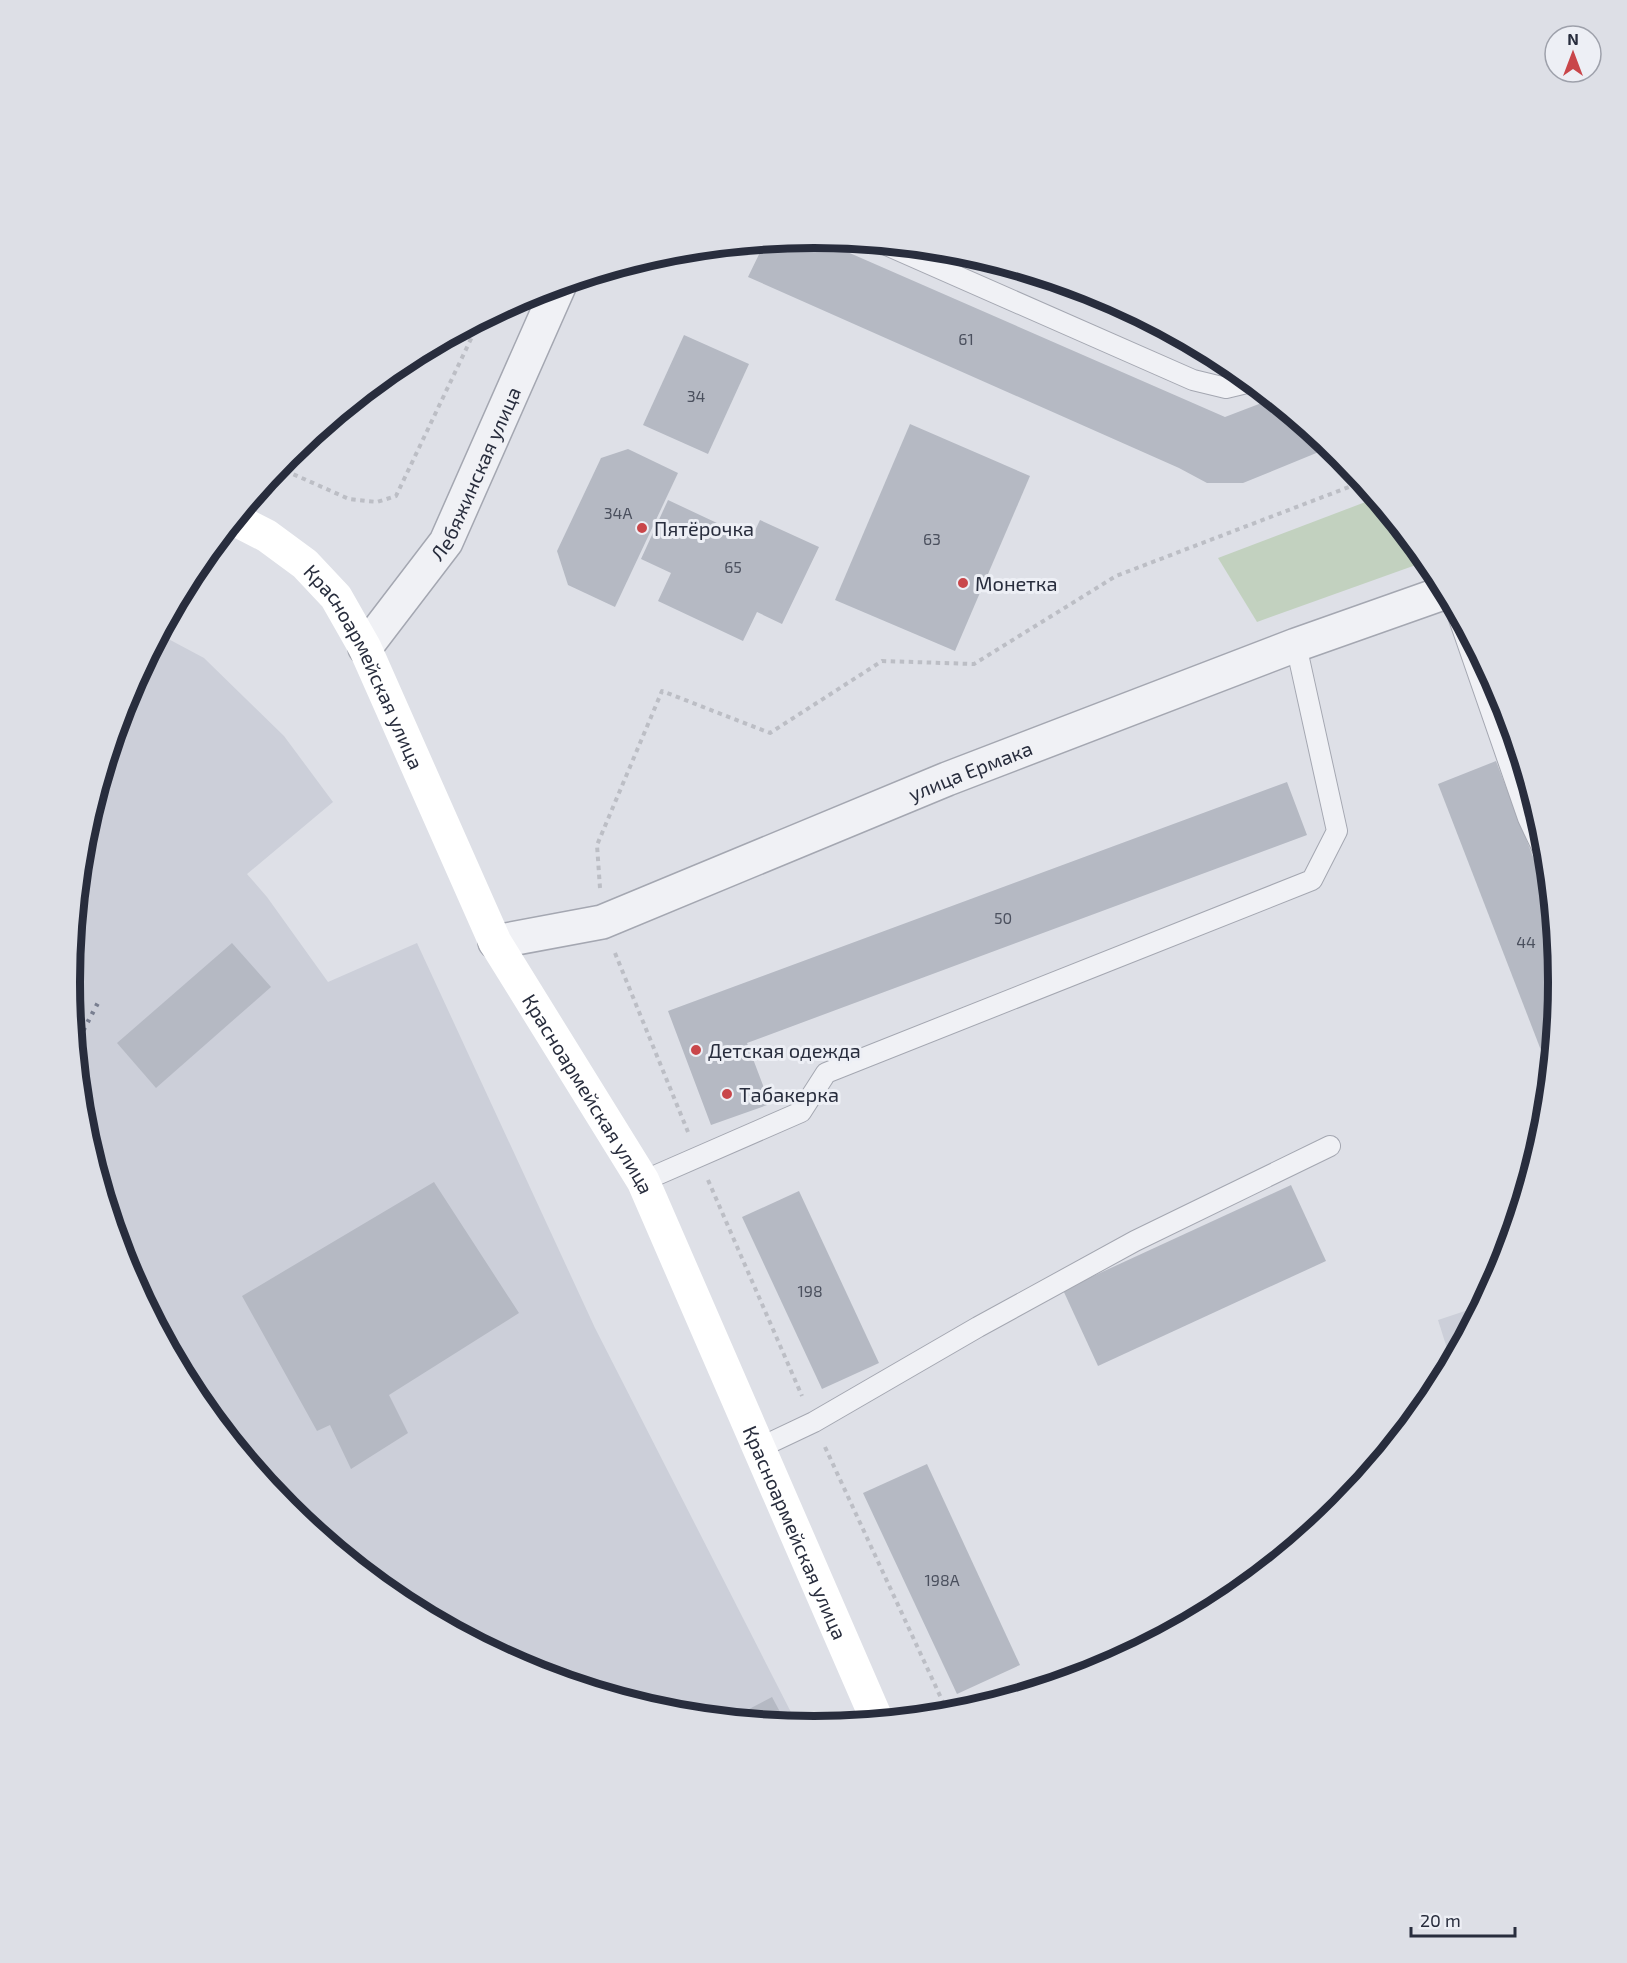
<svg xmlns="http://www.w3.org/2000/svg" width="1627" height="1963" font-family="'Exo 2',sans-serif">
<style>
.built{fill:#cccfd9}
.green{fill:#c2d1bf}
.building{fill:#b5b9c3}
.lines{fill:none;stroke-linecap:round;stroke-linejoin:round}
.lane-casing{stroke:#a4a7b1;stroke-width:22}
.street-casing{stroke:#a4a7b1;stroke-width:36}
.path{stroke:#bcbec5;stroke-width:4;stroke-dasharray:4.5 4.5;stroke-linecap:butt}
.lane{stroke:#f0f1f5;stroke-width:20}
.street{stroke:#f0f1f5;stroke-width:33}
.secondary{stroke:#fff;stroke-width:33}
.rail{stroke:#787e90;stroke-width:4.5;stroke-dasharray:3 6;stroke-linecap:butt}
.poi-dot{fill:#c9464a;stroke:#edeff5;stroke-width:2}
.labels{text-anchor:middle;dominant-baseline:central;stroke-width:6;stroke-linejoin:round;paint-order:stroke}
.number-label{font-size:16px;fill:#4b505e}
.street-label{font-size:20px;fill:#282d3d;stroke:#edeff5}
.poi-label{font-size:20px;fill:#282d3d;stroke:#edeff5;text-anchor:start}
.rim{fill:none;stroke:#282d3d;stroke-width:8}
</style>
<rect width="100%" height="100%" fill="#dee0e7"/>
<!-- built -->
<g class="built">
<path d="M 159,634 L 204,658 L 284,736 L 333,802 L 247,874 L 267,897 L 328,982 L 417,943 L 595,1328 L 797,1724 L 668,1712 L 528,1669 L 400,1600 L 287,1508 L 194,1395 L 126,1266 L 83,1126 L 69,981 L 83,836 L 126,696 Z"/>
<path d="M 1471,1309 L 1474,1318 L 1451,1361 L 1438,1320 Z"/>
</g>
<!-- green -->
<path class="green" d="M 1376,498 L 1427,561 L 1257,622 L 1218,558 Z"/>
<!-- building -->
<g class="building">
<path d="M 813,237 L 1225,417 L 1272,399 L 1331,447 L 1243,483 L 1207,483 L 1179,468 L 748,277 L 765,242 Z"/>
<path d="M 684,335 L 749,364 L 708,454 L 643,425 Z"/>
<path d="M 910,424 L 1030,476 L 955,651 L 835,600 Z"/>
<path d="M 628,449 L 678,473 L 615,607 L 568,585 L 557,551 L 601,458 Z"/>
<path d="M 668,500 L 751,539 L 760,520 L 819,547 L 782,624 L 757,612 L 743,641 L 658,601 L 671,573 L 641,559 Z"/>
<path d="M 1496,761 L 1550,901 L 1558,982 L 1549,1071 L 1438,784 Z"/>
<path d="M 1287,782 L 1307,835 L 747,1043 L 770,1104 L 711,1125 L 668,1011 Z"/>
<path d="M 232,943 L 271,987 L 156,1088 L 117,1043 Z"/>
<path d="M 434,1182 L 519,1313 L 389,1395 L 408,1433 L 351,1469 L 330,1425 L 317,1431 L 242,1296 Z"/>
<path d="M 1291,1185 L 1326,1261 L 1098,1366 L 1063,1290 Z"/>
<path d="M 799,1191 L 879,1363 L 822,1389 L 742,1217 Z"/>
<path d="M 927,1464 L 1020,1665 L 957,1694 L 863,1493 Z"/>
<path d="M 772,1697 L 786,1723 L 732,1718 Z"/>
</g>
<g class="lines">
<!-- lane casing -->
<g class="lane-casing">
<g id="lane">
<path d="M 884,244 L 1193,380 L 1226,388 L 1251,382"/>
<path d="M 1458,616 L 1528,818 L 1545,854"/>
<path d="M 643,1181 L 801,1112 L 826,1073 L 1312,880 L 1337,831 L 1296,645"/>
<path d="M 759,1448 L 814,1422 L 978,1327 L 1135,1241 L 1330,1146"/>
</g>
</g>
<!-- street casing -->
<g class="street-casing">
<g id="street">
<path id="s1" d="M 365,648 L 446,542 L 560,284"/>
<path id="s2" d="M 495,942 L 602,922 L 947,779 L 1296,645 L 1446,592"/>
</g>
</g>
<!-- path -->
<g class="path">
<path d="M 277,467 L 349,499 L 377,502 L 396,496 L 480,320"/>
<path d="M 600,888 L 597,845 L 662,691 L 770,733 L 882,661 L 974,664 L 1116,576 L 1362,482"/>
<path d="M 615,953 L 688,1132"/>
<path d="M 708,1180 L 802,1396"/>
<path d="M 825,1447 L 948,1713"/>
</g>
<!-- lane -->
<use href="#lane" class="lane"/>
<!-- street -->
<use href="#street" class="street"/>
<!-- secondary -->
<path class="secondary" id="s3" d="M 234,519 L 267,536 L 305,564 L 336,597 L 365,648 L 495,942 L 643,1181 L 877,1720"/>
<!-- rail -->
<path class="rail" d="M 75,1046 L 100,999"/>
</g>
<!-- markers -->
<g class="poi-dot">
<circle cx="642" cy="528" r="6"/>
<circle cx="963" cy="583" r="6"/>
<circle cx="696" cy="1050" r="6"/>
<circle cx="727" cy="1094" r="6"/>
</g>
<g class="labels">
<!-- number labels -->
<g class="number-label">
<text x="966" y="338">61</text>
<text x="696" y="395">34</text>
<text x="618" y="512">34А</text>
<text x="932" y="538">63</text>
<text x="733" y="566">65</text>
<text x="1003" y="917">50</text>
<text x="1526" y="941">44</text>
<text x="810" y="1290">198</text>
<text x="942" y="1579">198А</text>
</g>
<!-- street labels -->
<g class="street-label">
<text stroke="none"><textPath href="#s1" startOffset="208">Лебяжинская улица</textPath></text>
<text stroke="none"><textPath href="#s3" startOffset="204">Красноармейская улица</textPath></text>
<text stroke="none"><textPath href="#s2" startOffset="507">улица Ермака</textPath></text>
<text stroke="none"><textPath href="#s3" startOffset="688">Красноармейская улица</textPath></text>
<text stroke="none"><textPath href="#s3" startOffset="1174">Красноармейская улица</textPath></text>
</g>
<!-- poi labels -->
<g class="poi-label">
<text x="654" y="528">Пятёрочка</text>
<text x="975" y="583">Монетка</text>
<text x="708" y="1050">Детская одежда</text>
<text x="739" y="1094">Табакерка</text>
</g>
</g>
<!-- crop -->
<path d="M0 0H1627V1963H0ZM80 982a734 734 0 1 1 1468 0a734 734 0 1 1-1468 0Z" fill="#dddfe6" fill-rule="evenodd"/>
<path class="rim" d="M80 982a734 734 0 1 1 1468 0a734 734 0 1 1-1468 0Z"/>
<!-- north arrow -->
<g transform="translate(1573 54)"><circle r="28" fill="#edeff5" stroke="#9ea1ab" stroke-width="1.5"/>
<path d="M0-4.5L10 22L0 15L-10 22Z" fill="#c9464a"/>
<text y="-9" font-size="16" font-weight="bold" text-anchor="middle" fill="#282d3d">N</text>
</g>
<!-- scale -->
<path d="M1411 1927v9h104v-9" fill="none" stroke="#282d3d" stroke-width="3"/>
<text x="1420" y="1927" font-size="18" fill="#282d3d" stroke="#edeff5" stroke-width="4.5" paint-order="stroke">20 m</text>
</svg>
